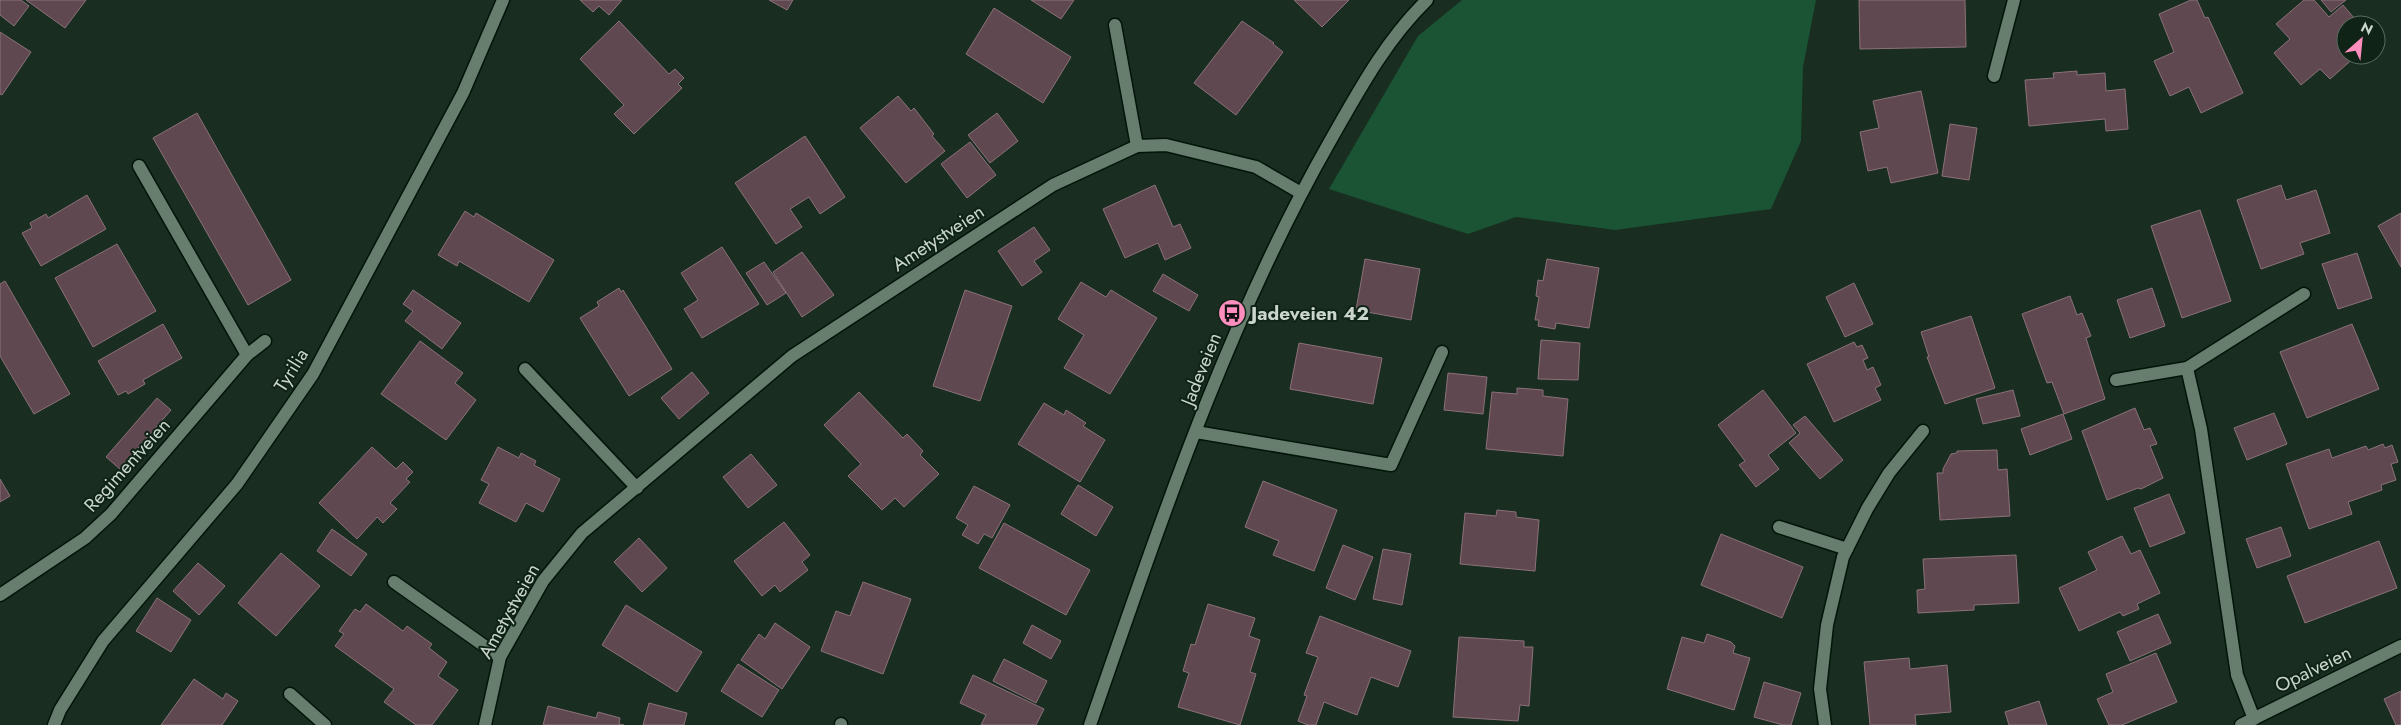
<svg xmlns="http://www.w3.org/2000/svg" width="2401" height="725" font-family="Jost,sans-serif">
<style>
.green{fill:#1a5434}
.building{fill:#604851;stroke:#8b717a}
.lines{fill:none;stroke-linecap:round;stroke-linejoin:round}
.service-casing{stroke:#03150a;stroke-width:15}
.minor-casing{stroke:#03150a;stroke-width:15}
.service{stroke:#677d6e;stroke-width:12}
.minor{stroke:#677d6e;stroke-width:12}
.labels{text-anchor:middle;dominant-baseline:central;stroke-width:4;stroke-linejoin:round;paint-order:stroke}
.street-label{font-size:19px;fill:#cad6cd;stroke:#0f2317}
.poi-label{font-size:19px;font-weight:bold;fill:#cad6cd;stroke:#0f2317;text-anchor:start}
</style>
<rect width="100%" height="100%" fill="#192d20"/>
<!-- green -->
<path class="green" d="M 1462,0 L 1816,0 L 1803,67 L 1801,141 L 1771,209 L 1615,230 L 1516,217 L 1468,234 L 1329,189 L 1418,36 Z"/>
<!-- building -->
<g class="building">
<path d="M 0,0 L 21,0 L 29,6 L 14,26 L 0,15 Z"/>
<path d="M 26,0 L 86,0 L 65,28 Z"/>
<path d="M 580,0 L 622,0 L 609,15 L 599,6 L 593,12 Z"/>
<path d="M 769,0 L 793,0 L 787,10 Z"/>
<path d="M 1031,0 L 1074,0 L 1061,19 Z"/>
<path d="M 1294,0 L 1349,0 L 1322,27 Z"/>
<path d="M 1859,0 L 1965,0 L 1966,47 L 1860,49 Z"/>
<path d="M 2191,0 L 2197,0 L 2205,18 L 2208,17 L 2243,93 L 2201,113 L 2189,87 L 2170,96 L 2154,61 L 2174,52 L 2159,14 Z"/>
<path d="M 2304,0 L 2314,0 L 2329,17 L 2343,5 L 2360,25 L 2346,25 L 2346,55 L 2356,56 L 2330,79 L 2320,69 L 2301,85 L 2274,53 L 2290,39 L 2276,24 Z"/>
<path d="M 2321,0 L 2346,0 L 2331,12 Z"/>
<path d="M 994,8 L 1071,57 L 1043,103 L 966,54 Z"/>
<path d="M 619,21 L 669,74 L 675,69 L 684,78 L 678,84 L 682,88 L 634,134 L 614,114 L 624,105 L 580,59 Z"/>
<path d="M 1242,21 L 1274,43 L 1273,44 L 1283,52 L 1236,115 L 1194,83 Z"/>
<path d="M 0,32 L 31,52 L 2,95 L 0,94 Z"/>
<path d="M 2077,71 L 2077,75 L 2105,73 L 2106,91 L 2125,89 L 2128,129 L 2106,131 L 2105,119 L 2029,126 L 2025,80 L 2054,78 L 2053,73 Z"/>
<path d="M 1921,91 L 1938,173 L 1891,183 L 1887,167 L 1868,171 L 1860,132 L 1879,128 L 1873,101 Z"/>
<path d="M 898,96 L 911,111 L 914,108 L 934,134 L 932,136 L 945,151 L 906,183 L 860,128 Z"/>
<path d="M 197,113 L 291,280 L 248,305 L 153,138 Z"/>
<path d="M 997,113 L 1018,141 L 990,163 L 968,135 Z"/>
<path d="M 1950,124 L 1977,128 L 1969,180 L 1942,176 Z"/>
<path d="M 805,136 L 845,197 L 820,214 L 809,197 L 790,209 L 802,227 L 776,244 L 735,183 Z"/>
<path d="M 970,142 L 996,175 L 967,198 L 941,164 Z"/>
<path d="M 1155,185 L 1173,227 L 1180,224 L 1191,248 L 1165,260 L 1158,243 L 1125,258 L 1103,209 Z"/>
<path d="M 2281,185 L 2286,200 L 2316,190 L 2330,233 L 2300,243 L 2304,254 L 2261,269 L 2237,200 Z"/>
<path d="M 87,195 L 106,229 L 41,266 L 22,233 L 32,228 L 30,223 L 46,214 L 48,218 Z"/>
<path d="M 2200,210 L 2231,301 L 2182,318 L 2151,226 Z"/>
<path d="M 465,211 L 474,217 L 476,213 L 554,260 L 529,302 L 459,261 L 457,266 L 438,255 Z"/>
<path d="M 2401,213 L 2401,267 L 2378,226 Z"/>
<path d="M 1034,227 L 1050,250 L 1034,261 L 1042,272 L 1022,286 L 998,251 Z"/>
<path d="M 117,244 L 156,311 L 93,347 L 55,278 Z"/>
<path d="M 722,247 L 759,304 L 702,338 L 684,309 L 698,300 L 681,273 Z"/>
<path d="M 802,252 L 834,295 L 802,317 L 773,272 Z"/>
<path d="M 2357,253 L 2372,298 L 2338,309 L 2322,264 Z"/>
<path d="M 1365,259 L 1420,269 L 1411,320 L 1356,310 Z"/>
<path d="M 1547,259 L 1599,268 L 1589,328 L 1556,323 L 1555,329 L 1538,326 L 1539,320 L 1535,320 L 1539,297 L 1536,296 L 1538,280 L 1543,281 Z"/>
<path d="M 764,262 L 786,293 L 767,305 L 746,273 Z"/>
<path d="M 1163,274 L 1198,295 L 1189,311 L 1153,291 Z"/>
<path d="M 5,281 L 70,394 L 34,414 L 0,356 L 0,284 Z"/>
<path d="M 1081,282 L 1106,297 L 1111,290 L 1157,318 L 1110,394 L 1064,368 L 1084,335 L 1058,319 Z"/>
<path d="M 1854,283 L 1873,324 L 1845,337 L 1826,297 Z"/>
<path d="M 619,288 L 621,292 L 623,290 L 672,369 L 629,396 L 580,318 L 599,306 L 597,302 Z"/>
<path d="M 2152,288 L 2165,326 L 2130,338 L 2117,300 Z"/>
<path d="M 413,290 L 461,323 L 442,349 L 405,321 L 413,311 L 403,304 Z"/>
<path d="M 965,290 L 1012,306 L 980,401 L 933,386 Z"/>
<path d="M 2070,296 L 2077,315 L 2082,313 L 2091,336 L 2086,338 L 2105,399 L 2064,414 L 2052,382 L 2047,383 L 2022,314 Z"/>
<path d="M 1971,316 L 1995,388 L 1945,404 L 1927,357 L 1929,357 L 1921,332 Z"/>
<path d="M 163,324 L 182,358 L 143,380 L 145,384 L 128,394 L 126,391 L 118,395 L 98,361 Z"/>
<path d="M 2352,324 L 2379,389 L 2307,418 L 2280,352 Z"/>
<path d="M 1541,340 L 1580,343 L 1578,380 L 1538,379 Z"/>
<path d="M 420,341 L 463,373 L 455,383 L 476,400 L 446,440 L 381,394 Z"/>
<path d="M 1854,342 L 1857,347 L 1862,345 L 1868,358 L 1863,360 L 1867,370 L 1873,367 L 1881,385 L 1875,388 L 1881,400 L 1834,422 L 1807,364 Z"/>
<path d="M 1299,343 L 1382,358 L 1373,404 L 1290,389 Z"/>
<path d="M 692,372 L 709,393 L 679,419 L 661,398 Z"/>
<path d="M 1448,373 L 1487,377 L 1483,414 L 1444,410 Z"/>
<path d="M 1517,388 L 1543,390 L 1543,396 L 1568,399 L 1563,456 L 1486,449 L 1492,392 L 1517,394 Z"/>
<path d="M 1763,390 L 1796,433 L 1768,455 L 1779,469 L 1756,487 L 1739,465 L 1745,461 L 1718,425 Z"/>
<path d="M 2013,390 L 2020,416 L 1983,424 L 1976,399 Z"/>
<path d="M 859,392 L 903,438 L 907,434 L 923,451 L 920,455 L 939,474 L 904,507 L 895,498 L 882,510 L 848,476 L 861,464 L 824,425 Z"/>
<path d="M 157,398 L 171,410 L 120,469 L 106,457 Z"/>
<path d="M 1044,403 L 1064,415 L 1066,410 L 1086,423 L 1083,426 L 1105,440 L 1080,482 L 1018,444 Z"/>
<path d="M 2135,408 L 2144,430 L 2150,428 L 2157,444 L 2150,446 L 2163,478 L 2141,489 L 2138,488 L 2107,500 L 2082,431 Z"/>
<path d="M 2274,413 L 2287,444 L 2247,460 L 2234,428 Z"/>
<path d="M 2063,414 L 2072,439 L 2030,455 L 2021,429 Z"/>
<path d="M 1805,416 L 1843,460 L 1820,479 L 1789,443 L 1800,433 L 1793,425 Z"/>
<path d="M 2383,444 L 2385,448 L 2392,445 L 2398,462 L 2391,464 L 2396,480 L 2381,485 L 2382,490 L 2348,502 L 2352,514 L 2309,529 L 2286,464 L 2329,449 L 2332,458 L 2366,446 L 2368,450 Z"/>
<path d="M 372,447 L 396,469 L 403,462 L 413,472 L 406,479 L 410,482 L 390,503 L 397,509 L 383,523 L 377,517 L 357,539 L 319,503 Z"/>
<path d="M 498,447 L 519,458 L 521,453 L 536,461 L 534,465 L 560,479 L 543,512 L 526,503 L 516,522 L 479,503 L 489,484 L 481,480 Z"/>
<path d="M 1997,450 L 1998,470 L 2007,469 L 2010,516 L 1940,520 L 1937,473 L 1943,473 L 1943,469 L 1951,454 L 1957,453 L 1957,451 Z"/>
<path d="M 751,454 L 777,485 L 748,508 L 723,477 Z"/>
<path d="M 0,479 L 10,496 L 0,502 Z"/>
<path d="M 1263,481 L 1337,510 L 1314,571 L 1273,555 L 1279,541 L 1245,527 Z"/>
<path d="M 1078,485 L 1113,507 L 1096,536 L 1061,514 Z"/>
<path d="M 974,486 L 1010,505 L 992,538 L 984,534 L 978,544 L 962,535 L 968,525 L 956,518 Z"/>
<path d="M 2169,494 L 2185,533 L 2150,547 L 2134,508 Z"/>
<path d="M 1497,510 L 1516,512 L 1516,517 L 1539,520 L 1535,571 L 1460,564 L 1465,513 L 1496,516 Z"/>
<path d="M 784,522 L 810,555 L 802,562 L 808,570 L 780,592 L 775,585 L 762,596 L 734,561 Z"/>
<path d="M 1004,523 L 1090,570 L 1066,615 L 979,568 Z"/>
<path d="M 2281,527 L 2291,556 L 2257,568 L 2246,539 Z"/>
<path d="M 332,529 L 367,554 L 351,576 L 317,551 Z"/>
<path d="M 1721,534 L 1803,567 L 1782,618 L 1701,585 Z"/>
<path d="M 2122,536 L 2131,554 L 2140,550 L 2160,593 L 2137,604 L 2139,609 L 2123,616 L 2120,612 L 2079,631 L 2059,588 L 2097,570 L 2088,552 Z"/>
<path d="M 639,538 L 667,568 L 642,592 L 614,562 Z"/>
<path d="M 2379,541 L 2397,588 L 2305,623 L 2287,576 Z"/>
<path d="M 1343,545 L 1373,557 L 1355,600 L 1326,588 Z"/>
<path d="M 1383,549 L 1411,554 L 1402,605 L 1373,599 Z"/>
<path d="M 281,553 L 320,586 L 276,636 L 238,603 Z"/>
<path d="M 2016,555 L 2019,603 L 1974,605 L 1974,610 L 1918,613 L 1917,590 L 1925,589 L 1923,559 Z"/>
<path d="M 198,563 L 225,586 L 199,615 L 173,591 Z"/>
<path d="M 863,582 L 911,599 L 883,674 L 821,651 L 836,611 L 850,616 Z"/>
<path d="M 157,598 L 191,620 L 171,652 L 136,631 Z"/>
<path d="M 366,604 L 403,631 L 407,626 L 432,644 L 429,648 L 447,662 L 438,676 L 458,690 L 432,725 L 416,725 L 384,702 L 394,689 L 335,646 L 344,634 L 339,631 L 355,609 L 360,612 Z"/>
<path d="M 1208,604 L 1255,618 L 1249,636 L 1260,640 L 1250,672 L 1256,674 L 1240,725 L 1178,707 L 1189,673 L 1183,671 L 1191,644 L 1195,645 Z"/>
<path d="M 626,605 L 702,652 L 677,692 L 602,645 Z"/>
<path d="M 2158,614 L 2171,643 L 2130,661 L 2117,632 Z"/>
<path d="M 1320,616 L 1411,651 L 1398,687 L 1371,677 L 1357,715 L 1324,702 L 1316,725 L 1308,725 L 1298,721 L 1307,696 L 1304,695 L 1318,657 L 1306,653 Z"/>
<path d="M 775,623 L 810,647 L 782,689 L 741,660 L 759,634 L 765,639 Z"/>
<path d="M 1032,625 L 1061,641 L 1051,659 L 1023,643 Z"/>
<path d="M 1707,634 L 1731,642 L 1735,646 L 1733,653 L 1750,658 L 1734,710 L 1667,689 L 1682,637 L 1704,643 Z"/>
<path d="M 1459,637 L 1524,641 L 1524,647 L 1533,647 L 1529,706 L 1520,705 L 1518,721 L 1453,717 Z"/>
<path d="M 2156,653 L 2177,702 L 2122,725 L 2109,725 L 2097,699 L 2113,692 L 2106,674 Z"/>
<path d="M 1909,658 L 1910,669 L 1947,665 L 1951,712 L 1915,715 L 1916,725 L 1870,725 L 1864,662 Z"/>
<path d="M 1004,659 L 1047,681 L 1036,703 L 993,681 Z"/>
<path d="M 738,664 L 779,690 L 762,717 L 721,691 Z"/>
<path d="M 973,675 L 1044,709 L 1036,725 L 981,725 L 986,715 L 960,703 Z"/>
<path d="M 194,679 L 223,699 L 226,693 L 238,701 L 222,725 L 161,725 Z"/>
<path d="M 1764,682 L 1801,693 L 1791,725 L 1783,725 L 1754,717 Z"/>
<path d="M 2401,691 L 2401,725 L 2396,725 L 2384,699 Z"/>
<path d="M 2039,701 L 2047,725 L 2009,725 L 2005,712 Z"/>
<path d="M 649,703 L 687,713 L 684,725 L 643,725 Z"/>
<path d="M 548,706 L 596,718 L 598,712 L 620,718 L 619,724 L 624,725 L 543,725 Z"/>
</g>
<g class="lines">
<!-- service casing -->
<g class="service-casing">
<g id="service">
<path d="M 1115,25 L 1137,146"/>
<path d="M 1994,76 L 2014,0"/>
<path d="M 139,166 L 247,355"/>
<path d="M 2187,368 L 2201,429 L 2237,675 L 2254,719"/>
<path d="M 525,369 L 637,488"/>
<path d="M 2116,380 L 2187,368 L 2304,294"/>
<path d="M 1196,432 L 1391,465 L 1442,352"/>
<path d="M 1779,527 L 1847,549"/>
<path d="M 394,582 L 500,657"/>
<path d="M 290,694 L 325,725"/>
<path d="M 841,725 L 841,724"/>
<path d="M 1825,725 L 1820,689 L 1827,625 L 1843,557 L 1867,509 L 1889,473 L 1923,431"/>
</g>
</g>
<!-- minor casing -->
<g class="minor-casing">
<g id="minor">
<path d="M 0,595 L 85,538 L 111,514 L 247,355 L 265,341"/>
<path d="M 54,725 L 60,710 L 103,641 L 237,484 L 313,374 L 463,93 L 503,0"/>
<path d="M 485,725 L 500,657 L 543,581 L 582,533 L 792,356 L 1053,185 L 1137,146 L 1166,145 L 1256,167 L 1301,193"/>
<path d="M 1090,725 C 1159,527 1225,326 1329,143 C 1358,92 1385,41 1427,0"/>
<path d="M 2241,725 L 2401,646"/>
</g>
</g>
<!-- service -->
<use href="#service" class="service"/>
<!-- minor -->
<use href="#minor" class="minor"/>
</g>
<!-- icons -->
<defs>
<g id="bus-disc" transform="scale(1.4375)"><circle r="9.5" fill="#fe8ebd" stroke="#0f2317"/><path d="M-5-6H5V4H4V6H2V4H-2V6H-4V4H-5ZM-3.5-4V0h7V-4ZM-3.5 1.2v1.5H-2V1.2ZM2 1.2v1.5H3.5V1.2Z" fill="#111"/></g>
</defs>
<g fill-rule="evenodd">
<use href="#bus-disc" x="1232" y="313"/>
</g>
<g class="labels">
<!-- street labels -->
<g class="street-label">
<text transform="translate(938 238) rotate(-33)">Ametystveien</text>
<text transform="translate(1201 369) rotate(-68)">Jadeveien</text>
<text transform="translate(291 370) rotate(-58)">Tyrilia</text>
<text transform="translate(127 465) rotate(-48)">Regimentveien</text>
<text transform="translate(509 611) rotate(-61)">Ametystveien</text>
<text transform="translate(2313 669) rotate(-26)">Opalveien</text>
</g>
<!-- poi labels -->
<g class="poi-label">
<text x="1251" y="313">Jadeveien 42</text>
</g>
</g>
<!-- north arrow -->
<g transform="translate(2361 40) rotate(27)"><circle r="24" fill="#0f2317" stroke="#5a6b60"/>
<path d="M0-4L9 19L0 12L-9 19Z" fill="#fe8ebd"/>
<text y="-8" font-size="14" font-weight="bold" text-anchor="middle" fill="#cad6cd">N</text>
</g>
</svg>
